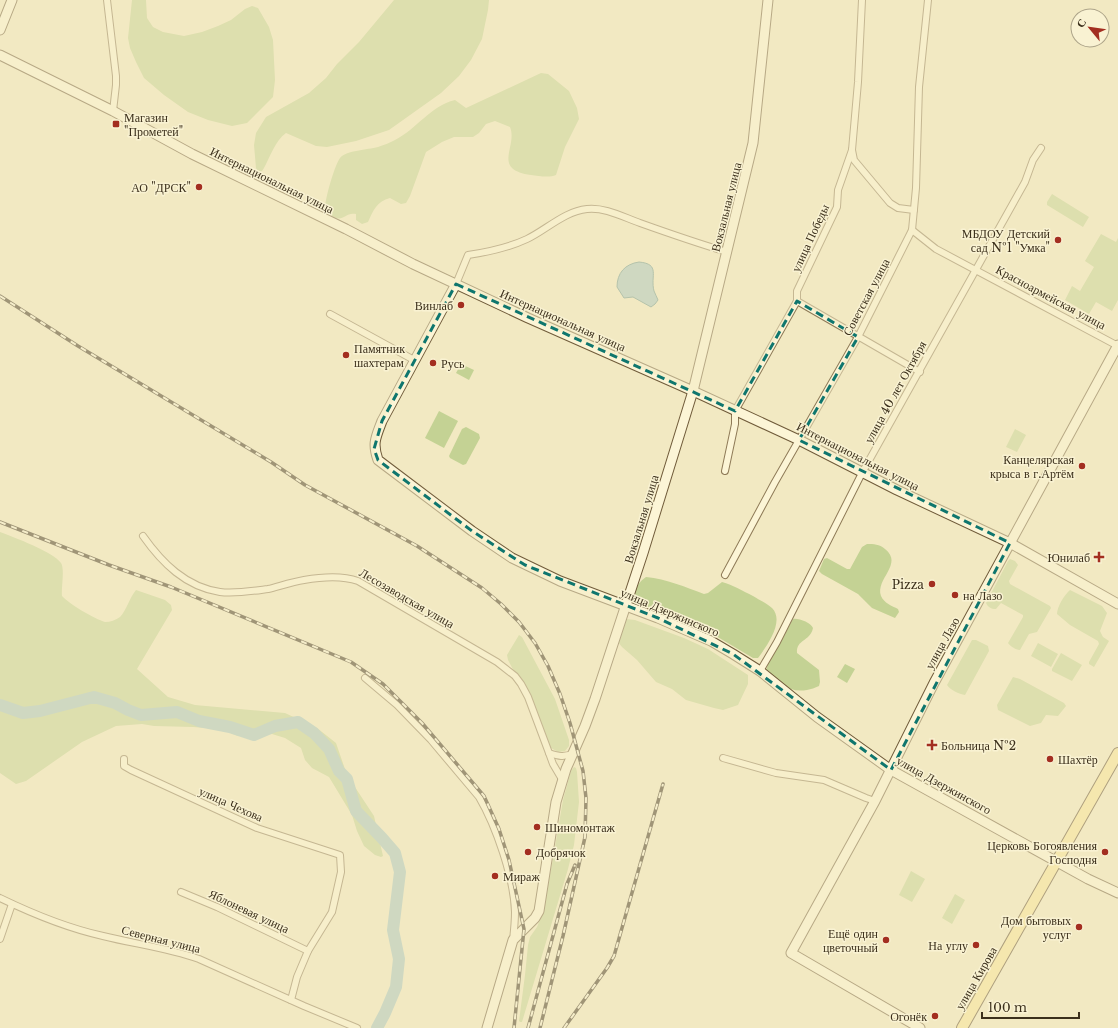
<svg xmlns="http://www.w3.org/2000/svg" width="1118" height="1028" font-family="'Libre Baskerville',serif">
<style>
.green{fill:#c4d294}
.water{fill:#a4c4bf;stroke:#6a948e}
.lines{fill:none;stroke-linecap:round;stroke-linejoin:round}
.river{stroke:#a4c4bf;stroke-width:12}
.street-casing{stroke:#8e7a57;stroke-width:8}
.secondary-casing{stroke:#705b3a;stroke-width:11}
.primary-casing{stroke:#5c472b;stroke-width:12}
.street{stroke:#fcf5d6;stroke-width:6}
.secondary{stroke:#fcf5d6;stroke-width:9}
.primary{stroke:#f9e596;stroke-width:10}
.rail-casing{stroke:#3c301c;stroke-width:3.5}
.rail{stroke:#f9f2d2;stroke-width:2;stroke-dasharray:6;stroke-linecap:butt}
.marked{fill:none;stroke:#0f766e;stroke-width:3;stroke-dasharray:8 5;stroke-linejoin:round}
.poi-dot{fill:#a32e20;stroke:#f9f2d2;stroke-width:1.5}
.labels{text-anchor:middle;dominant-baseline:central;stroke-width:3;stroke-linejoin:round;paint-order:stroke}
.poi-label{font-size:12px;fill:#3c301c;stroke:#f9f2d2;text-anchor:end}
.street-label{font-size:12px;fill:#3c301c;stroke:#f9f2d2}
</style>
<rect width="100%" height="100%" fill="#f2e9c2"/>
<!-- green -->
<g class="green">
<path d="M 132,0 L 146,0 L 147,18 L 153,27 L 163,32 L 184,36 L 202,32 L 218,26 L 231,20 L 245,9 L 252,6 L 258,8 L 269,27 L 273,40 L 275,80 L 273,97 L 247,123 L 232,126 L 208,120 L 188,112 L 164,95 L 144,78 L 136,62 L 130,48 L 128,38 Z"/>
<path d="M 394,0 L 489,0 L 488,10 L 482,39 L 471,60 L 459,76 L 441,93 L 389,130 L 356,141 L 327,147 L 316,146 L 286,133 C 275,141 270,157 264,168 L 262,171 L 258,172 L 256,168 L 254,145 L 256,133 L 266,117 L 309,93 L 326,78 L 337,64 L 359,42 Z"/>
<path d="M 541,73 L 548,74 L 569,91 L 577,108 L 579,119 L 565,147 L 556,175 C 549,178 539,176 531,175 C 491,169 518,147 510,127 L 495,121 L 486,124 L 479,133 L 473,137 L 454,137 L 442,142 L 426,152 L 410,196 L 406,203 L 401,204 L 390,198 C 377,201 373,211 368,222 L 362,224 L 356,220 L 356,214 C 343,211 343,228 325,210 C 324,202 335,164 340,158 C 347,150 367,150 378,147 C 383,145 390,143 395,140 C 417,129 430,106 455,100 L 466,108 Z"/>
<path d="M 1052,194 L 1089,217 L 1083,227 L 1047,205 L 1047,202 Z"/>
<path d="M 1101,234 L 1116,242 L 1118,238 L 1118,300 L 1112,311 L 1096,302 L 1089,314 L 1065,300 L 1072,286 L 1080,291 L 1094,267 L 1085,261 Z"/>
<path d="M 461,364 L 474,370 L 469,380 L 456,373 Z"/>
<path d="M 439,411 L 458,421 L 444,448 L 425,438 Z"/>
<path d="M 466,427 L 479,434 L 480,438 L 466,464 L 463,465 L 450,458 L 449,456 L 462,429 Z"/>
<path d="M 1015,429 L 1026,435 L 1017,452 L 1006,447 Z"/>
<path d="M 0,532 C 13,537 54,552 61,563 C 65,569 61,588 62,596 C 69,604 95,619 105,622 C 110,622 116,620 120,617 C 126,611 130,597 136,590 L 165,600 L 171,605 L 172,610 L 137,669 L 168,697 L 195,705 L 285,713 L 317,728 L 336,743 L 347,775 L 374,816 L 383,856 L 381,857 L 375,855 L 364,846 L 357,831 L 352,815 L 329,777 L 312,768 L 305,760 L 301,748 L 285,738 L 272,734 L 238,736 L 221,729 L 193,727 L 154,726 L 142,724 L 116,726 L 82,742 L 26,781 L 16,784 L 0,773 Z"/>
<path d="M 867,544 C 874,544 879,544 885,549 C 904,564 875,579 881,596 C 884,603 892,606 898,609 L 899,612 L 895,618 L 872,608 L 858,594 L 822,574 L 819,571 L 824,559 L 827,558 L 847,569 L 850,569 L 862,547 Z"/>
<path d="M 1010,559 L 1015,561 L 1018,565 L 1009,581 L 1010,584 L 1050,606 L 1051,608 L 1037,632 L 1029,634 L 1020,650 C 1016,650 1010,646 1008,643 L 1023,617 L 1023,615 L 1001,603 L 996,609 C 991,609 988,607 986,603 L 1008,561 Z"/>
<path d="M 646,577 C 667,579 685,587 704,594 L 708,593 L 722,582 C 733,585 743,591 753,596 C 759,600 767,603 772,608 C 785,621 767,646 758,658 L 753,658 L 716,636 L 699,628 L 636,602 C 632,593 638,582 646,577 Z"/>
<path d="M 1070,590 L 1102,606 L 1107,613 L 1100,631 L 1103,637 L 1109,641 L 1094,667 L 1089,664 L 1089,662 L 1099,644 L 1098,641 L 1070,625 L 1057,614 C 1057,607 1064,595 1070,590 Z"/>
<path d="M 626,619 L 635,620 L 684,638 L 708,649 L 748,675 L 748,684 L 738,705 L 723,710 L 714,708 L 686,700 L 672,689 L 656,682 L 637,660 L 622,647 L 618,642 L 623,623 Z"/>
<path d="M 793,619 C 799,618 811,623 813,628 C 810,642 796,639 797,653 L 819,670 L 820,682 L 819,686 C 815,688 811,689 807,690 C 788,693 781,683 768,673 L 766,670 L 768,664 Z"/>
<path d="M 519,635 L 522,637 L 555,699 L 569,740 L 569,746 L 565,751 L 558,752 L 546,745 L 528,698 L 508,660 L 507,655 Z"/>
<path d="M 972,640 L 976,640 L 988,646 L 989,651 L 965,695 C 959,694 950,690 947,685 Z"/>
<path d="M 1038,643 L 1058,654 L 1051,667 L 1031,656 Z"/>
<path d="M 1061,653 L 1082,665 L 1072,681 L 1052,671 L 1052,669 Z"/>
<path d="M 845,664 L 855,669 L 847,683 L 837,677 Z"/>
<path d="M 1013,677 L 1020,679 L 1064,703 L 1066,706 L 1058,716 L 1046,715 L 1041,723 L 1030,726 L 998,710 L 997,705 Z"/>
<path d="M 574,767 L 576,768 L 577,772 L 579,802 L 574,845 L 568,869 L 522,1022 L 520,1022 L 519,1021 L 525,975 L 528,945 L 530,937 L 537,927 L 541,917 L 552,864 L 563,800 L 571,771 Z"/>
<path d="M 911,871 L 925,879 L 912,902 L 899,895 Z"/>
<path d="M 955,894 L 965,900 L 952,924 L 942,918 Z"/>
</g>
<!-- water -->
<path class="water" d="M 639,262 C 661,264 650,276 654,291 C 655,294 657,297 658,300 L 655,304 L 651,307 L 633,297 L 624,298 L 617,287 C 617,273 625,264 639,262 Z"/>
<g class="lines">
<!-- river -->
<path class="river" d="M 0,705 L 23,713 L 40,711 L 94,697 L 115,703 L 128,710 L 141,715 L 177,712 L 199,721 L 230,727 L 254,735 L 275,726 L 298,722 L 314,733 L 329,749 L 339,771 L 347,779 L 356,811 L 382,838 L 395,853 L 400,872 L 393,930 L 399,959 L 396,987 L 385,1013 L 377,1028"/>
<!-- street casing -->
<g class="street-casing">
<g id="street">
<path d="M 107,0 L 116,76 L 116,85 L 113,111"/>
<path d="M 852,150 L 854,160 L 890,203 L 898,208 L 914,210"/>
<path d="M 912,230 L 936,249 L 1118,346"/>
<path d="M 456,284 L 468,255 C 488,252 508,248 527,239 C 546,230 565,211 587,209 C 605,207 623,217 640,223 C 668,233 697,243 727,252"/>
<path d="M 797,301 L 920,372"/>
<path d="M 330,314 L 414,360"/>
<path d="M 725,471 L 735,424 L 735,411 L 797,301 L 797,291 L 837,207 L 838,190 L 852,150 L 858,82 L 862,0"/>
<path d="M 143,536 C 162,563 186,587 220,592 C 235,594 253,591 268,589 C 280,586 292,582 304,580 C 321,577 341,575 358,581 L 497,662 L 515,676 L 521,684 L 528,697 L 549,753 C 558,756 564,758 574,753"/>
<path d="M 725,575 L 775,482 L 858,337 L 912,230 L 916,188 L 919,87 L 928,0"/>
<path d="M 760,671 L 777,642 L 862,473 L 1025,182 L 1033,160 L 1041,148"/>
<path d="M 365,678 L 397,705 L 431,740 L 479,797 C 496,826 514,878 515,912 C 515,921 514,931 513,940"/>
<path d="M 549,753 L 553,764 L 563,781"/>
<path d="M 723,758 L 776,773 L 824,780 L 866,798 L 875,801"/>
<path d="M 124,759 L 124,766 L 131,770 L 257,828 L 340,855 L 341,872 L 332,912 L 308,951 L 297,977 L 291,1000"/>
<path d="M 181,892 L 217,907 L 308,951"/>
<path d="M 0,898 C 33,914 67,928 103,936 C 135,944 168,948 199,959 L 304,1006 L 357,1028"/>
<path d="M 0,939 L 12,904"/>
</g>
</g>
<!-- secondary casing -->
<g class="secondary-casing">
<g id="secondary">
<path d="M 0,30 L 12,0"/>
<path d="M 0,55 L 113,111 L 192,154 L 346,229 L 413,264 L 528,318 L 693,391 L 799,440 L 897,490 L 1010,543 L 1118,604"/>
<path d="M 456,284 L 382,421 C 376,437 372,443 378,460 L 472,531 L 512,558 L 560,581 L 658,618 L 711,641 L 733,654 L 760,671 L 817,717 L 891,770 L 1088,879 L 1118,893"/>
<path d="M 487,1028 L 513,940 L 535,918 L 539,911 L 556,802 L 566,769 L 585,726 L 595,699 L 643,553 L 693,391 L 753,143 L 768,0"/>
<path d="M 920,1028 L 791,953 L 875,801 L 934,683 L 1118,345"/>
</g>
</g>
<!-- primary casing -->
<g class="primary-casing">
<path id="primary" d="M 962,1028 L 1118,753"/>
</g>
<!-- street -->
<use href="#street" class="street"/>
<!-- secondary -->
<use href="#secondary" class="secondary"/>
<!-- primary -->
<use href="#primary" class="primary"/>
<!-- rail casing -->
<g class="rail-casing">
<g id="rail">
<path d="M 0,296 L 78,346 L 271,462 L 305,485 L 417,546 L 482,588 L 501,604 L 519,622 L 535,643 L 548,666 L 560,694 L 570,723 L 583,771 L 586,798 L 585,837 L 563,936 L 540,1028"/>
<path d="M 0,522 L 109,565 L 171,587 L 351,662 L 383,684 L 422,723 L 484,796 L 499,829 L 509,860 L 524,929 L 514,1028"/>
<path d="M 528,1028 L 567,884 L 575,865"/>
<path d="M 564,1028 L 607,968 L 614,956 L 663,784"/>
</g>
</g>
<!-- rail -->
<use href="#rail" class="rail"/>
</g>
<!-- marked area -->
<path d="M0 0H1118V1028H0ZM 456,284 L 735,411 L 797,301 L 858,337 L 799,440 L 1010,543 L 891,770 L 733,654 L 658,618 L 525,565 L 472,531 L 378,460 L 374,449 L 382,421 Z" fill="#f2e9c2" fill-opacity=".55" fill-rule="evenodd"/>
<path class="marked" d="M 456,284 L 735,411 L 797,301 L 858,337 L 799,440 L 1010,543 L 891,770 L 733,654 L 658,618 L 525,565 L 472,531 L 378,460 L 374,449 L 382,421 Z"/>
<!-- markers -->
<g class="poi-dot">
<rect x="112" y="120" width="8" height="8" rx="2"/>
<circle cx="199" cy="187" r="4"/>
<circle cx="1058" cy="240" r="4"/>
<circle cx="461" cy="305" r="4"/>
<circle cx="346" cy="355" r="4"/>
<circle cx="433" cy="363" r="4"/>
<circle cx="1082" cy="466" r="4"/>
<path d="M1097 551h4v4h4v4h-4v4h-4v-4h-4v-4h4z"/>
<circle cx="932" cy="584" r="4"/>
<circle cx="955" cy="595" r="4"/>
<path d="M930 739h4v4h4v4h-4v4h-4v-4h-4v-4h4z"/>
<circle cx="1050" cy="759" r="4"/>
<circle cx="537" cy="827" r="4"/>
<circle cx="528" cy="852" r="4"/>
<circle cx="1105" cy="852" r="4"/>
<circle cx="495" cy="876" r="4"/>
<circle cx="1079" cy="927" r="4"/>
<circle cx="886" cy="940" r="4"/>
<circle cx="976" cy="945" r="4"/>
<circle cx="935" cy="1016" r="4"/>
</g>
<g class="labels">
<!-- poi labels -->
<g class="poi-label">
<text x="124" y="117" text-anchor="start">Магазин<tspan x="124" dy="14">"Прометей"</tspan></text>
<text x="191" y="187">АО "ДРСК"</text>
<text x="1050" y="233">МБДОУ Детский<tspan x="1050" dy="14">сад №1 "Умка"</tspan></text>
<text x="453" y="305">Винлаб</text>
<text x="354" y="348" text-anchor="start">Памятник<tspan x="354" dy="14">шахтерам</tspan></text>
<text x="441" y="363" text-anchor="start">Русь</text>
<text x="1074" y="459">Канцелярская<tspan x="1074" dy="14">крыса в г.Артём</tspan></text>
<text x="1090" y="557">Юнилаб</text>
<text x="924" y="584">Pizza</text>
<text x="963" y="595" text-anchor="start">на Лазо</text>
<text x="941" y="745" text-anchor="start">Больница №2</text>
<text x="1058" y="759" text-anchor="start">Шахтёр</text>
<text x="545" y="827" text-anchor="start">Шиномонтаж</text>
<text x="1097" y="845">Церковь Богоявления<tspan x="1097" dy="14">Господня</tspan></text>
<text x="536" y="852" text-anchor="start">Добрячок</text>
<text x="503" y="876" text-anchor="start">Мираж</text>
<text x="1071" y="920">Дом бытовых<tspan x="1071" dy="14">услуг</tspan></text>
<text x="878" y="933">Ещё один<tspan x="878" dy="14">цветочный</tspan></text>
<text x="968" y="945">На углу</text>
<text x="927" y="1016">Огонёк</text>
</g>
<!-- street labels -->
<g class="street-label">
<text transform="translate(272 180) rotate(26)">Интернациональная улица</text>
<text transform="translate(726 207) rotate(-76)">Вокзальная улица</text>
<text transform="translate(810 238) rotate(-65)">улица Победы</text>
<text transform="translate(866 297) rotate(-62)">Советская улица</text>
<text transform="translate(1051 297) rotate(28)">Красноармейская улица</text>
<text transform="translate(563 320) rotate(24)">Интернациональная улица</text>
<text transform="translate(895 392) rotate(-61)">улица 40 лет Октября</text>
<text transform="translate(858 456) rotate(27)">Интернациональная улица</text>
<text transform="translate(641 519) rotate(-73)">Вокзальная улица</text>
<text transform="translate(407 598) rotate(30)">Лесозаводская улица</text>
<text transform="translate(670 612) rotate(23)">улица Дзержинского</text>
<text transform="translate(942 643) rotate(-61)">улица Лазо</text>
<text transform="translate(944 785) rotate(29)">улица Дзержинского</text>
<text transform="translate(231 804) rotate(24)">улица Чехова</text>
<text transform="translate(249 911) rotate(25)">Яблоневая улица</text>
<text transform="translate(161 939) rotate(14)">Северная улица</text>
<text transform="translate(976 978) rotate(-60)">улица Кирова</text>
</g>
</g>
<!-- north arrow -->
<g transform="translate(1090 28) rotate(299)"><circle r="19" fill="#f9f2d2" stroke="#ada489"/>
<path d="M0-3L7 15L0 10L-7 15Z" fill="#a32e20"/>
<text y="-6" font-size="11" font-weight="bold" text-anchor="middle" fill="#3c301c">С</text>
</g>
<!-- scale -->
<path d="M982 1012v6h97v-6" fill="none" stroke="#3c301c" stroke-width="2"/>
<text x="988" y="1012" font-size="12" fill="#3c301c" stroke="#f9f2d2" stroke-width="3" paint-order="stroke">100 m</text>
</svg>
